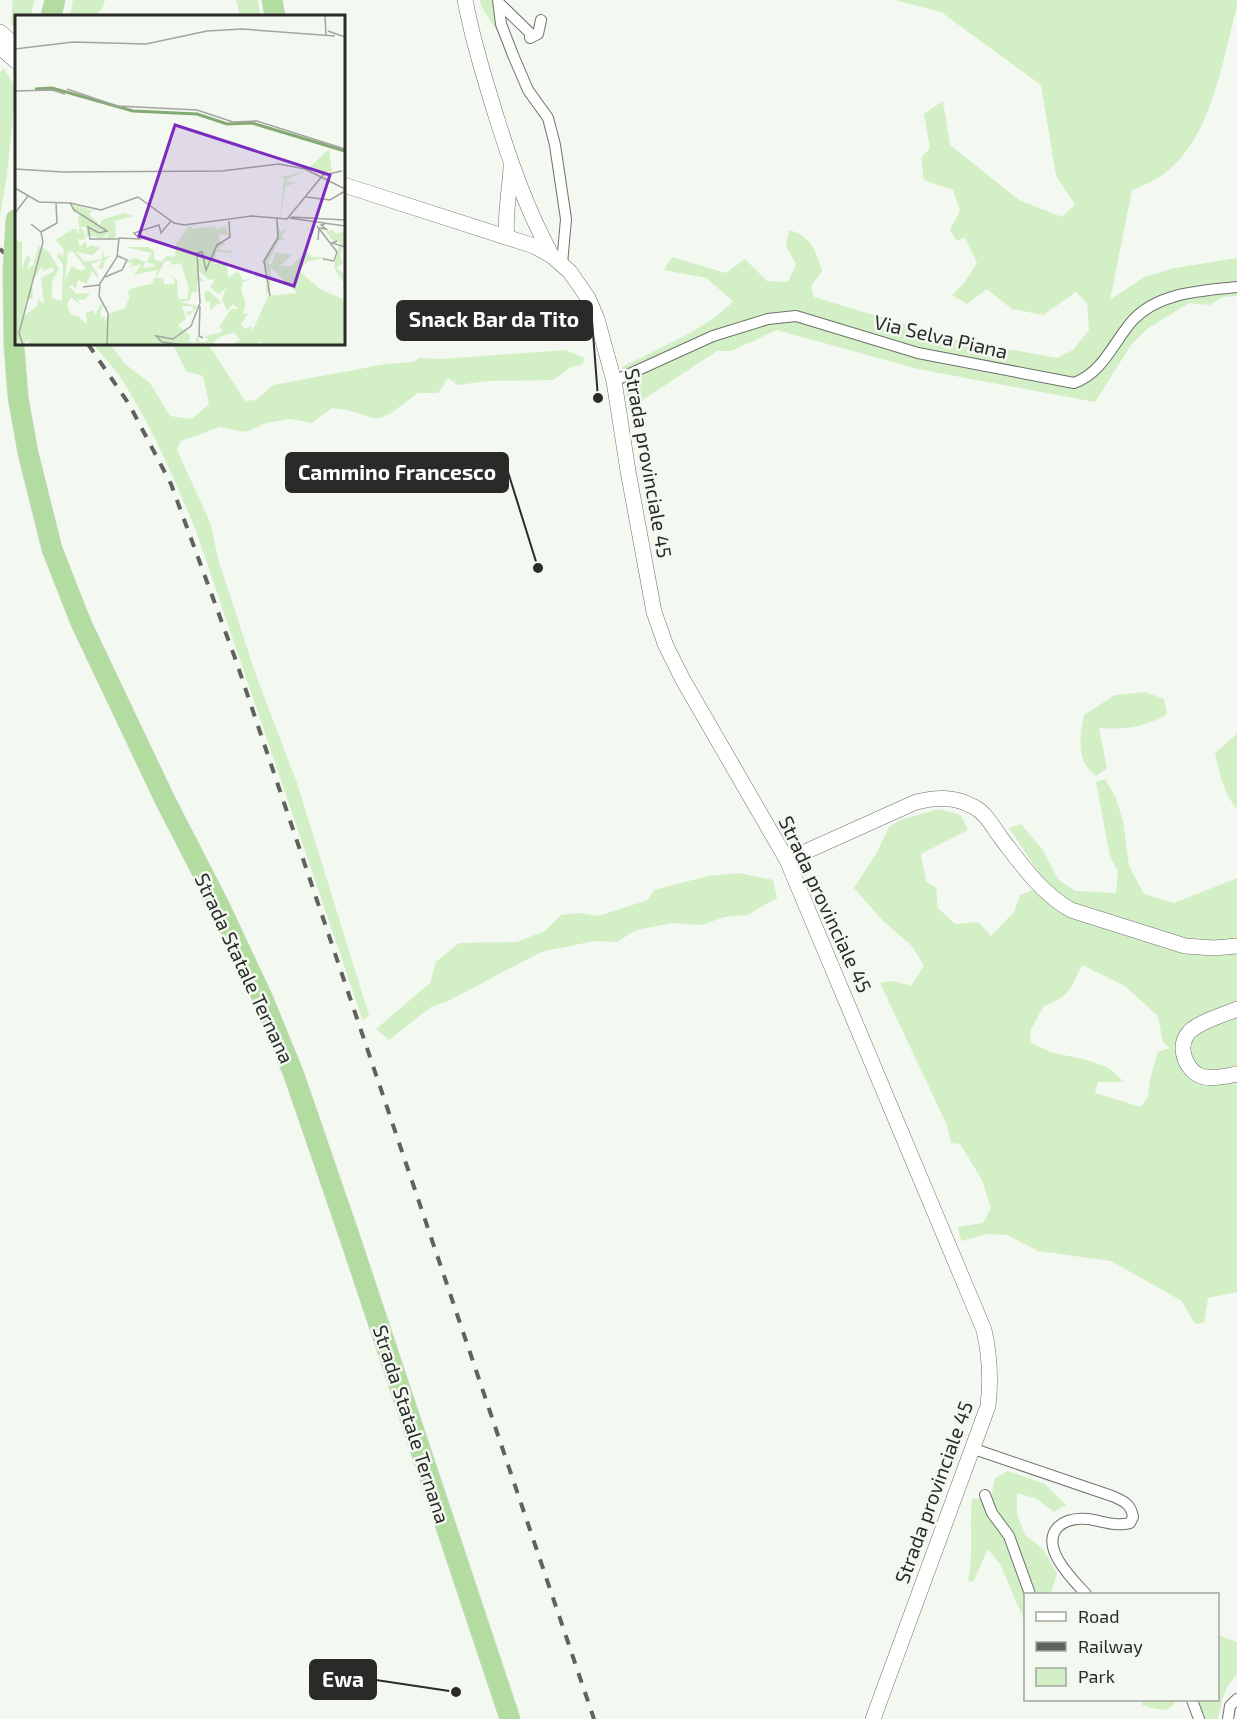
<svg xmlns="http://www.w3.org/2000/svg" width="1237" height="1719" font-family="'Exo 2',sans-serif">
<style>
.green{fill:#d3efc6;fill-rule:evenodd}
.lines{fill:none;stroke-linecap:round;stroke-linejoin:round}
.street-casing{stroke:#6e726c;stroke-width:12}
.secondary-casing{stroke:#6e726c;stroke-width:16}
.highway-casing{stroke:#d4d5d4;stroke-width:21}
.street{stroke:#fff;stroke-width:10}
.secondary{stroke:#fff;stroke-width:15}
.highway{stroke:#b3dda0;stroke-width:20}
.rail{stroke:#60625e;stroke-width:4;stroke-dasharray:10 10;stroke-linecap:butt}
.highway-bridge-casing{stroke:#d4d5d4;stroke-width:21;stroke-linecap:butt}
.highway-bridge{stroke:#b3dda0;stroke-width:20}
.labels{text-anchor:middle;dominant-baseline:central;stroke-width:5;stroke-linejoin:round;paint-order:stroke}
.street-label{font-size:20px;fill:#2a2b29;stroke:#f3f8f0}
.inset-river{fill:none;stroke:#84a973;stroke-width:3}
.inset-road{fill:none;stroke:#a3a6a0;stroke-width:1.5}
.view{fill:#7b2cbf;fill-opacity:0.15;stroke:#7b2cbf;stroke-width:3}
.inset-edge{fill:none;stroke:#2a2b29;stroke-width:3}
.leader{fill:none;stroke:#2a2b29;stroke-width:2}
.callout-dot{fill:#2a2b29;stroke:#f3f8f0;stroke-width:2}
.callout{fill:#2a2b29;stroke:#2a2b29;stroke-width:2}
.callout-label{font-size:21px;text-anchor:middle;font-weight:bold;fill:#fff}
</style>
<rect width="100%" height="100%" fill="#f3f8f0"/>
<!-- green -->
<g class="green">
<path d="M 13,0 L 34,0 L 31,16 L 16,16 L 16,32 L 11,23 Z"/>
<path d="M 73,0 L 105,0 C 99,22 89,17 70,16 Z"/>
<path d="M 236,0 L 258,0 L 260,16 L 240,16 Z"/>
<path d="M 480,0 L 492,0 L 503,41 L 481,6 Z"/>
<path d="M 895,0 L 1237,0 L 1237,7 C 1222,62 1211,142 1161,176 C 1152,182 1141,186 1132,190 L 1110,300 L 1144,277 L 1175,268 L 1237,258 L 1237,296 L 1223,297 L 1210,305 L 1189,303 L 1147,329 L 1131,345 L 1095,402 L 918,369 L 777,330 L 731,351 L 717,351 L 635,405 L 626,394 L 622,367 C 655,350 709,328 733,301 L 706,278 L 664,270 L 672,257 L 726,273 L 745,259 L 767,281 L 788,282 L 796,264 L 786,246 L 789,230 C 811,236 816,251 822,271 L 811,286 L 814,297 L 953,339 L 1057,358 L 1073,350 L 1089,330 L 1087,303 L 1076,292 L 1043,315 L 1012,309 L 987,289 L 967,304 L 952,295 L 965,282 L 977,263 L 965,237 L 957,241 L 950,230 L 960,210 L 953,190 L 924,180 L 921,158 L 930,148 L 924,114 L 943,101 L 950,145 L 1019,200 L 1062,217 L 1075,204 L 1056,176 L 1041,85 L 941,12 Z"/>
<path d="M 4,69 L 16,88 L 7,174 L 0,217 L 0,72 Z"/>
<path d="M 93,344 L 110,344 L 125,364 L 150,383 L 170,416 L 192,419 L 209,404 L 203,376 L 186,371 L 173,344 L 208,344 L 245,401 L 256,400 L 273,385 L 386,364 L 413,362 L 419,358 L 441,359 L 566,350 L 584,358 L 583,364 L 571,367 L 553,380 L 488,381 L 458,385 L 448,378 L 438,393 L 418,393 L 391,413 L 377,419 L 347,410 L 332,408 L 312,423 L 290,419 L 266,423 L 246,432 L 220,427 L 181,441 L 177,450 L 210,522 L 219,562 L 257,678 L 297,783 L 369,1015 L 363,1021 L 195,528 C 174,479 153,429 124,383 C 116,369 103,357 93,344 Z"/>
<path d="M 1145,692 L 1164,699 L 1167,714 C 1147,727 1122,730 1099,728 L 1107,768 L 1096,776 C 1075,760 1080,737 1084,715 L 1115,695 Z"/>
<path d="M 1237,734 L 1237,809 C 1224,794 1219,772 1215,753 Z"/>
<path d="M 1105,779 L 1116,798 L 1123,821 L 1129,866 L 1144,894 L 1174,903 L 1237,878 L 1237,1292 L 1208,1298 L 1204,1323 L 1195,1324 L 1182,1301 L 1111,1261 L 1038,1251 L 1007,1235 L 987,1234 L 961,1241 L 958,1227 L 983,1223 L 991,1208 L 982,1180 L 960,1144 L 951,1143 L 946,1123 L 880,983 L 894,981 L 911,986 L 924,966 L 912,946 L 883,921 L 854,888 L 876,854 L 889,827 L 900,820 L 939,809 L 961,815 L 968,830 L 921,854 L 926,881 L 936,888 L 938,908 L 955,924 L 978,922 L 991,936 L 1014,912 L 1020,895 L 1047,885 L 1009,828 L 1021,824 L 1042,849 L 1058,879 L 1075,891 L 1116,893 L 1118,871 L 1110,857 L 1096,782 ZM 1082,965 L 1125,986 L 1158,1016 L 1163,1043 L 1170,1048 L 1158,1052 L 1150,1079 L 1148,1096 L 1141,1107 L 1095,1093 L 1098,1082 L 1124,1082 L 1109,1068 L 1084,1059 L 1053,1053 L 1031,1043 L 1030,1031 L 1044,1006 L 1063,997 L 1072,986 Z"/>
<path d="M 739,873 L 773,880 L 777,898 L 747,915 L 724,917 L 702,925 L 672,923 L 636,930 L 617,942 L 594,941 L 541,952 L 448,1001 L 431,1007 L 389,1040 L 376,1029 L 430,983 L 436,962 L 459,943 L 517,942 L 545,931 L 561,915 L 579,913 L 598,916 L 648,900 L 654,890 L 708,876 Z"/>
<path d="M 1008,1471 L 1045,1484 L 1066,1505 L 1054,1512 L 1037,1499 L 1017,1493 L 1017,1514 L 1025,1535 L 1043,1549 L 1057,1573 L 1051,1594 L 1026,1594 L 1025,1622 L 1000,1564 L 988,1549 L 973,1582 L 968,1581 C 974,1552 969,1528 972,1499 L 991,1498 L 995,1478 Z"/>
<path d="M 1218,1635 L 1237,1642 L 1237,1674 L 1227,1687 L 1222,1700 L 1218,1719 L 1205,1719 L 1198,1700 L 1218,1700 Z"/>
<path d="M 1141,1700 L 1175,1700 C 1171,1716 1154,1708 1142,1705 Z"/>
</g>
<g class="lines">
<!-- street casing -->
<g class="street-casing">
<g id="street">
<path d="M 498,0 L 501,24 L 513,55 L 528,90 L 548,118 L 555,145 L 566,219 L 562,264"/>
<path d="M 499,3 L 530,33 L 530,38 L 538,34 L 541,20"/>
<path d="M 614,381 L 713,336 L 768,319 L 796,316 L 918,353 L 1074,383 C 1103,373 1114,341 1133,320 C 1159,292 1202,291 1237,287"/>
<path d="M 974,1449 L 1112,1496 C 1124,1501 1131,1504 1133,1517 L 1130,1523 C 1116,1527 1102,1521 1088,1519 C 1077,1518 1066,1519 1058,1527 C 1039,1547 1073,1580 1086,1594"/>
<path d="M 985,1495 L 992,1513 L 1009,1536 L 1030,1594"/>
<path d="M 1192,1700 L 1199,1719"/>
<path d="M 1228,1719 L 1230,1706 L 1237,1699"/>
</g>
</g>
<!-- secondary casing -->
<g class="secondary-casing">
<g id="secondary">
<path d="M 465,0 C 473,41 485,80 497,119 C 512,167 528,212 552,256"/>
<path d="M 0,32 L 16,46"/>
<path d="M 0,47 L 16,61"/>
<path d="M 344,185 L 534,246 L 552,256 L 570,272 L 588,298 L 597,319 L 614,381 L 628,471 L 654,612 L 666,646 L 683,680 L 787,860 L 984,1330 C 990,1356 991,1380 988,1406 L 873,1719"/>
<path d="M 507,237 C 504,220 510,188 511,168"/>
<path d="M 787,860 L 916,802 C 936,797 955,796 974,807 C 986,813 993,827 1001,838 C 1022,865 1041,893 1071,910 L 1185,946 L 1214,948 L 1237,946"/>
<path d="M 1237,1009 C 1224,1015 1194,1023 1187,1035 C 1177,1049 1187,1073 1204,1077 C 1215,1079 1226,1076 1237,1074"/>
</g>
</g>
<!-- highway casing -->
<g class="highway-casing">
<g id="highway">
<path d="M 272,0 L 275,16"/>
<path d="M 51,16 L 55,0"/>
<path d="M 81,623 L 165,800 L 218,903 L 263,999 L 294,1075 L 349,1235 L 510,1719"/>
</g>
</g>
<!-- street -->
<use href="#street" class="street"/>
<!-- secondary -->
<use href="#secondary" class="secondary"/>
<!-- highway -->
<use href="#highway" class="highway"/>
<!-- rail -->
<g class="rail">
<path d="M 0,249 L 16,263"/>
<path d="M 88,344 L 129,404 L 171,484 L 235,658 L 594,1719"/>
</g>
<!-- highway-bridge casing -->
<g class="highway-bridge-casing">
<path id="highway-bridge" d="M 16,219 L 13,271 L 14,346 L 18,397 L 28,453 L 52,549 L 81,623"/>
</g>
<!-- highway-bridge -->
<use href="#highway-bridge" class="highway-bridge"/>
</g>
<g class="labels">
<!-- street labels -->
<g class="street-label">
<text transform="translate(941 336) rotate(13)">Via Selva Piana</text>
<text transform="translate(649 463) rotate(80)">Strada provinciale 45</text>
<text transform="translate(826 904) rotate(65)">Strada provinciale 45</text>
<text transform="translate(245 968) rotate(65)">Strada Statale Ternana</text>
<text transform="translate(412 1424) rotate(72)">Strada Statale Ternana</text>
<text transform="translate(933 1492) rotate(-70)">Strada provinciale 45</text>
</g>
</g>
<!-- overview -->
<g transform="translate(15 15)">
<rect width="330" height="330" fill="#f3f8f0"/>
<path d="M 314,134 L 317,156 L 306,159 L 294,153 ZM 291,156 L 272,164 L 272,167 L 283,167 L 271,171 L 265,202 L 269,163 L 212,163 L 262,163 ZM 55,189 L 86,197 L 67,193 L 77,196 L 74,199 L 85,210 L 87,205 L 108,198 L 118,201 L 100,206 L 101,222 L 91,226 L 94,217 L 87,224 L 74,220 L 71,223 L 71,212 L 65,212 L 63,207 L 65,197 L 60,195 L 60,199 ZM 261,205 L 266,217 L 272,213 L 266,223 L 271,225 L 264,225 L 253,248 L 257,249 L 260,237 L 277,240 L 265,251 L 277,251 L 291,236 L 297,242 L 313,242 L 293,246 L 284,256 L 305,274 L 330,285 L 330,330 L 246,330 L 244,326 L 242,330 L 216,330 L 225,325 L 219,317 L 203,323 L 198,328 L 202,330 L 12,330 L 15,323 L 8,330 L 0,330 L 0,225 L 7,227 L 7,254 L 12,240 L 16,243 L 12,254 L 18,250 L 24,231 L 34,237 L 44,254 L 37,267 L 37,283 L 47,286 L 48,249 L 42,242 L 44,238 L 48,242 L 49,235 L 41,225 L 53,217 L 52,212 L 55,219 L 56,214 L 62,214 L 62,220 L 65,213 L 69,215 L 70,225 L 62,224 L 65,231 L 71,226 L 72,233 L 77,230 L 85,233 L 77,240 L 61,237 L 70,247 L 87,244 L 88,234 L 89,242 L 96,241 L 90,245 L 88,254 L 83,253 L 87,245 L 76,249 L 83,260 L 83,264 L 77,256 L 72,269 L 63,265 L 61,274 L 57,270 L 54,272 L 62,279 L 75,278 L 70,285 L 62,284 L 67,291 L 56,282 L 52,290 L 56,300 L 63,301 L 72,310 L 71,298 L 78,295 L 80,300 L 86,289 L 99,296 L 87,291 L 85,302 L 90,301 L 89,307 L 94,299 L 110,293 L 115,281 L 112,278 L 117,273 L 137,269 L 139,263 L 148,263 L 149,269 L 159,269 L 160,264 L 153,259 L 162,264 L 163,284 L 172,284 L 174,274 L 166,248 L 156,250 L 157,246 L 150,246 L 141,263 L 142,255 L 119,260 L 126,249 L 112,253 L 118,249 L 111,246 L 121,243 L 130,247 L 128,253 L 138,252 L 140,250 L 131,247 L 137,238 L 109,232 L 133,232 L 139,236 L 139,244 L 147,247 L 151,241 L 160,242 L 161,229 L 175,210 L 177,214 L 201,211 L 201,215 L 210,211 L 215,221 L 204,219 L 205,228 L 211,228 L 202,234 L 216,236 L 219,243 L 217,238 L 201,237 L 200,249 L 212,248 L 213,263 L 223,256 L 228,265 L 236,264 L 228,267 L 226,275 L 231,289 L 228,298 L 233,299 L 226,309 L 229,314 L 237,311 L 237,317 L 253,281 L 282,278 L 256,252 L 255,279 L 251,277 L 253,258 L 247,247 L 262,221 ZM 57,236 L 71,253 L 66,256 L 56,251 L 50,267 L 53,238 ZM 26,252 L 29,256 L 37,252 L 39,256 L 26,263 L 29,290 L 23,284 L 22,291 L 9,301 L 11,285 L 18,283 L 17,268 ZM 184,256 L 194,265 L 200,264 L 195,273 L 204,279 L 211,273 L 207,284 L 212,296 L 218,289 L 223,294 L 216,294 L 204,312 L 208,315 L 205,318 L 189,321 L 194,325 L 188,327 L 184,327 L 183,319 L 180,328 L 173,326 L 176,321 L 163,310 L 171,304 L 167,291 L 177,291 L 178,296 L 171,297 L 174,301 L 183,291 L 165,287 L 175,285 L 177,276 L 180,278 L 182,275 L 182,267 L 190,266 L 184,262 ZM 318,215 L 321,219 L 330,216 L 330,235 L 328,231 L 325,241 L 328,248 L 321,253 L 330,259 L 330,273 L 327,274 L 329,269 L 319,252 L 325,228 L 316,224 L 311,216 ZM 193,275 L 206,287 L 195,295 L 195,286 L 191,287 L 189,278 Z" fill="#d3efc6" fill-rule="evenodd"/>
<path class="inset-river" d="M 20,74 L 37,73 L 118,96 L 182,99 L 212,109 L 237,108 L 330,136"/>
<path class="inset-road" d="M 310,0 L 311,21M 313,16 L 330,22M 0,34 L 58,27 L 131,29 L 192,16 L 227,14 L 320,21M 52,74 L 102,91 L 182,95 L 218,107 L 242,106 L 330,134M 0,76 L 37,75 L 50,79M 0,154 L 48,157 L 207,156 L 264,149 L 290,154 L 330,174M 0,173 L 24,187 L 55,188 L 86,195 L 123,182 L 159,208 L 169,210 L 237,201 L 272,204 L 308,160 L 327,156M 291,182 L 315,185 L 330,176M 55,188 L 59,195 L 92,216 L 84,218 L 73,212 L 75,224 L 103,224M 0,198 L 13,181M 276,202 L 330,205M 274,203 L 330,211M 302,211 L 322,237 L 319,246 L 308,244M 26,217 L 42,208 L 41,188M 303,225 L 304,213 L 311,214 L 306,210 L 310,209M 322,226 L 317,228 L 330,232M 90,262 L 107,255 L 112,245 L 103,241M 85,270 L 84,281 L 93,298 L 92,330M 68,272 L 84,270 L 102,242 L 104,223 L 125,224 L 119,218 L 144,210 L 146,218 L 156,206M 255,281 L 249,246 L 263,223 L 262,204M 185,291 L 184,321 L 188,323M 8,330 L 4,318 L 28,227 L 26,217 L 16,209M 169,330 L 147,327 L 141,321 L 158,324 L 176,311 L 185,288 L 182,238 L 187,237 L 191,255 L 202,230 L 215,222 L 214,206"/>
<path class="view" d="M 160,110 L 315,160 L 279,271 L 124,221 Z"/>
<rect width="330" height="330" class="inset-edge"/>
</g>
<!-- callouts -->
<path class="leader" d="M598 398L592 320M538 568L508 472M456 1692L376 1680"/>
<g class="callout-dot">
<circle cx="598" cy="398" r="6"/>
<circle cx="538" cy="568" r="6"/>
<circle cx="456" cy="1692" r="6"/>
</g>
<g class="callout">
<rect x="397" y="301" width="195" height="39" rx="6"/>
<rect x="286" y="453" width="222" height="39" rx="6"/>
<rect x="310" y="1660" width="66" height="39" rx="6"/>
</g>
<g class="callout-label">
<text x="494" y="327">Snack Bar da Tito</text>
<text x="397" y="480">Cammino Francesco</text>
<text x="343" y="1687">Ewa</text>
</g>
<!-- legend -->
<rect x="1024" y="1593" width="195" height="108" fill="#f3f8f0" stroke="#a3a6a0" stroke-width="1.5"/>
<rect x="1036" y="1612" width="30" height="9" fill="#ffffff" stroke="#a3a6a0" stroke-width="1.5"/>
<text x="1078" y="1623" font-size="18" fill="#2a2b29">Road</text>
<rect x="1036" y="1642" width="30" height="9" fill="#60625e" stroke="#a3a6a0" stroke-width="1.5"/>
<text x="1078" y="1653" font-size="18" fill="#2a2b29">Railway</text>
<rect x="1036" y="1668" width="30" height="18" fill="#d3efc6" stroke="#a3a6a0" stroke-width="1.5"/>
<text x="1078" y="1683" font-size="18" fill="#2a2b29">Park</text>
</svg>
